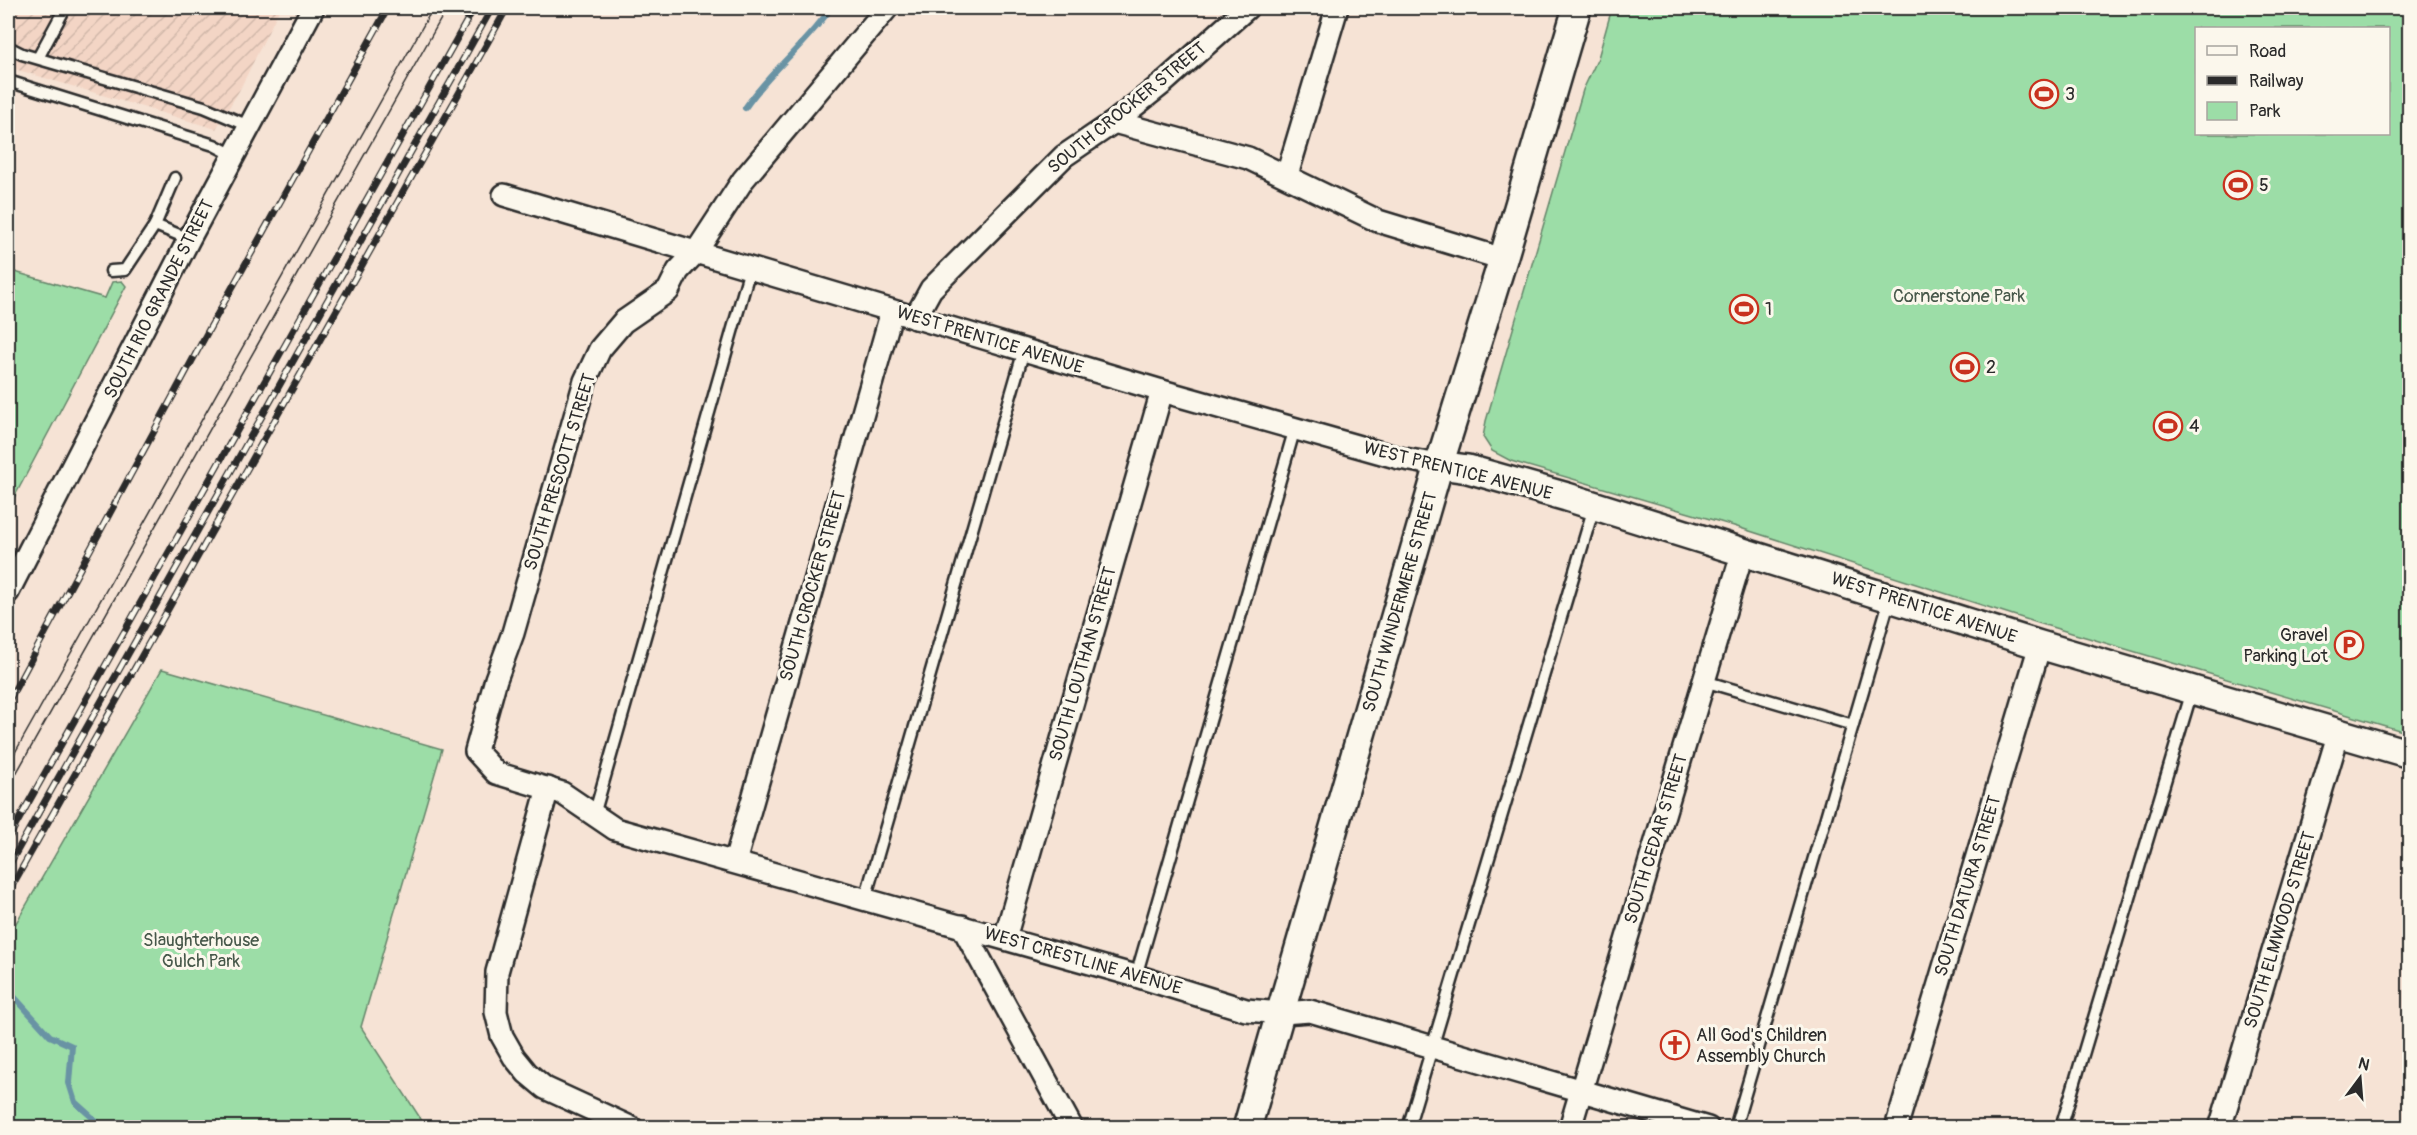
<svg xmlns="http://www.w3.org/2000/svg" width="2417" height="1135" font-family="Pangolin,sans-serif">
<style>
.industrial{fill:url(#industrial-furrows)}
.green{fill:#9cdda7;stroke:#648469;stroke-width:1.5;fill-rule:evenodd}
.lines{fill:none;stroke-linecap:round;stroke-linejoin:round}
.stream{stroke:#6993a4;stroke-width:6}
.service-casing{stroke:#2b2b2b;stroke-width:15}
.minor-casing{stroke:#2b2b2b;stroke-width:26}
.tertiary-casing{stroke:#2b2b2b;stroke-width:32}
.service{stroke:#fbf7ec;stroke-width:10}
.minor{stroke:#fbf7ec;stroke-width:21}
.tertiary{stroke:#fbf7ec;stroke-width:27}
.tram{stroke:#2b2b2b;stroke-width:1.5}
.rail-casing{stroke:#2b2b2b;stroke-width:7}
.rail{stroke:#fbf7ec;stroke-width:4.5;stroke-dasharray:14;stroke-linecap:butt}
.labels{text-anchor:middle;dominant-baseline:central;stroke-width:6;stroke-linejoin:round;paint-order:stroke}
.poi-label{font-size:18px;fill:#2b2b2b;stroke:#fbf7ec;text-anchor:start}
.street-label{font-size:18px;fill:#2b2b2b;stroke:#fbf7ec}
.park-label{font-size:18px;fill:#47584a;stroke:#fbf7ec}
</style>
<defs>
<pattern id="industrial-furrows" width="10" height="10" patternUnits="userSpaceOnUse" patternTransform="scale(1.5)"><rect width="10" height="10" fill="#f3d5c5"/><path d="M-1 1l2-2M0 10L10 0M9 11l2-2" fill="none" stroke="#d0b7a9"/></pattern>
</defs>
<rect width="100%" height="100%" fill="#f6e3d5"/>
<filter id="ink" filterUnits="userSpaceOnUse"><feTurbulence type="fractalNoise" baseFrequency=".0167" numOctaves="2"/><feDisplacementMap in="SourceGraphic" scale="12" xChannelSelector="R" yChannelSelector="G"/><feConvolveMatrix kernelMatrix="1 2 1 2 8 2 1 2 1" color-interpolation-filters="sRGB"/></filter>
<g filter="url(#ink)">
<!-- industrial -->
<path class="industrial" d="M 8,8 L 280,8 L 239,91 L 216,129 L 8,67 Z"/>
<!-- green -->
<g class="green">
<path d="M 1612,8 L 2409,8 L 2409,733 L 2038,623 L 1734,526 L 1511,461 L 1492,451 L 1483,437 L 1486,421 L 1583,90 L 1598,58 ZM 2196,28 L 2388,28 L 2388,134 L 2196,134 Z"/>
<path d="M 8,270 L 105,298 L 112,282 L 122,281 L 126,286 L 8,509 Z"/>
<path d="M 162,669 L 442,749 L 361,1027 L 426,1127 L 8,1127 L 8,937 Z"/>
</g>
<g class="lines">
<!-- stream -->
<g class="stream">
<path d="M 745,108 C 770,71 806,44 831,8"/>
<path d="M 8,990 L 50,1036 L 72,1046 L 69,1083 L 75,1102 L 104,1128"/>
</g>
<!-- service casing -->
<g class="service-casing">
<g id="service">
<path d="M 8,47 L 22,54 L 204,107 L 249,126"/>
<path d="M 38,58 L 65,8"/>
<path d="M 8,81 L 214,145 L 233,155"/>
<path d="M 175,178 L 155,225 L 189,239"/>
<path d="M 111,271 L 125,270 L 155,225"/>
<path d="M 1704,681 L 1853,725"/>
<path d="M 594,815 L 750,269"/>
<path d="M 865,899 L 1024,350"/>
<path d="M 1136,976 L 1295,428"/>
<path d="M 1408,1128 L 1594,507"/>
<path d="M 1735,1128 L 1890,598"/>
<path d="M 2061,1128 L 2192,691"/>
</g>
</g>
<!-- minor casing -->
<g class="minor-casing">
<g id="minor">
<path d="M 887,8 L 743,180 L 696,252 L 678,271 L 668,291 L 623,322 L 600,349 L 585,381 L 513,633 L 496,679 L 476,751 L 496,773 L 562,793 L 615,829 L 1136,976 L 1246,1010 L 1282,1013 L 1310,1011 L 1708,1128"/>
<path d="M 1114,122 L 1248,158 L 1378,221 L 1503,259"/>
<path d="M 1287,175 L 1337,8"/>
<path d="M 504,195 L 1162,391 L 1399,458 L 1439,465"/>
<path d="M 915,318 L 931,289 L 1064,156 L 1114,122 L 1163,83 L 1247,8"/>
<path d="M 8,592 L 189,239 L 313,8"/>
<path d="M 548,788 L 497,972 L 496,1012 L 502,1036 L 514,1057 L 527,1073 L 545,1088 L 632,1128"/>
<path d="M 735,862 L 892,311"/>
<path d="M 962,926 L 1072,1128"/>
<path d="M 1005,938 L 1162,391"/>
<path d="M 1570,1128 L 1743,551"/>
<path d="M 1896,1128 L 2040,645"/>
<path d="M 2220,1128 L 2339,732"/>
</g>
</g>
<!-- tertiary casing -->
<g class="tertiary-casing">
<g id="tertiary">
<path d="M 1439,465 L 1468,469 L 1567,497 L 2040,645 L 2410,754"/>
<path d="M 1247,1128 L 1439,465 L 1503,259 L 1577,8"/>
</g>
</g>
<!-- service -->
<use href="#service" class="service"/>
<!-- minor -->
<use href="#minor" class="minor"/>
<!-- tertiary -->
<use href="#tertiary" class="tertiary"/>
<!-- tram -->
<g class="tram">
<path d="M 8,765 L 433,8"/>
<path d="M 8,788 L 447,8"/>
</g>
<!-- rail casing -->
<g class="rail-casing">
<g id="rail">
<path d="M 8,702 L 207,333 L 388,8"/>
<path d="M 8,839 L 474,8"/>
<path d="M 8,867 L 492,8"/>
<path d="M 8,893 L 507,8"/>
</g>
</g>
<!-- rail -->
<use href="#rail" class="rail"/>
</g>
</g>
<!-- icons -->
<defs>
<g id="stadium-ring" transform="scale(1.5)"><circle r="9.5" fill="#fbf7ec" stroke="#c8321e" stroke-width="1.5"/><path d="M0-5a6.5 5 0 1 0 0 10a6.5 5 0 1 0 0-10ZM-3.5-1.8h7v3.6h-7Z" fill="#c8321e"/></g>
<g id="parking-ring" transform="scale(1.5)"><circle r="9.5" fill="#fbf7ec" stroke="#c8321e" stroke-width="1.5"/><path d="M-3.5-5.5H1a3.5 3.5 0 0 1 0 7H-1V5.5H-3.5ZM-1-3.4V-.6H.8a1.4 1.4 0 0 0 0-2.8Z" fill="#c8321e"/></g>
<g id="church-ring" transform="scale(1.5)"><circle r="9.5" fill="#fbf7ec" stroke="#c8321e" stroke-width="1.5"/><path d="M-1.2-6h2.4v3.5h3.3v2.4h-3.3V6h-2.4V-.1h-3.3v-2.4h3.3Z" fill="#c8321e"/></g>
</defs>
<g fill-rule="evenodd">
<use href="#stadium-ring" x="2044" y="94"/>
<use href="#stadium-ring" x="2238" y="185"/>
<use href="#stadium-ring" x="1744" y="309"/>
<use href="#stadium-ring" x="1965" y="367"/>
<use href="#stadium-ring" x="2168" y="426"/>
<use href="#parking-ring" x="2349" y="645"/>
<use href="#church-ring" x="1675" y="1045"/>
</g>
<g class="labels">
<!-- poi labels -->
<g class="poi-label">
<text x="2065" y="94">3</text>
<text x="2259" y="185">5</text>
<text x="1765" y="309">1</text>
<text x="1986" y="367">2</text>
<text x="2189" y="426">4</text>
<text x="2328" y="635" text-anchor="end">Gravel<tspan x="2328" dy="21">Parking Lot</tspan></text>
<text x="1696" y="1035">All God's Children<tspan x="1696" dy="21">Assembly Church</tspan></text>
</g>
<!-- street labels -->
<g class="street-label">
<text transform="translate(1127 108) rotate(-39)">SOUTH CROCKER STREET</text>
<text transform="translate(159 299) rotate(-63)">SOUTH RIO GRANDE STREET</text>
<text transform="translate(990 340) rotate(17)">WEST PRENTICE AVENUE</text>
<text transform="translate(1458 471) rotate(14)">WEST PRENTICE AVENUE</text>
<text transform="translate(560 472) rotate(-73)">SOUTH PRESCOTT STREET</text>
<text transform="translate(813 586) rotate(-74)">SOUTH CROCKER STREET</text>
<text transform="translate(1400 602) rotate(-74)">SOUTH WINDERMERE STREET</text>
<text transform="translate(1924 608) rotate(18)">WEST PRENTICE AVENUE</text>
<text transform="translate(1083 664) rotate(-74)">SOUTH LOUTHAN STREET</text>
<text transform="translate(1656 839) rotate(-73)">SOUTH CEDAR STREET</text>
<text transform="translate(1968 886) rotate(-73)">SOUTH DATURA STREET</text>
<text transform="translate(2280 930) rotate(-73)">SOUTH ELMWOOD STREET</text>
<text transform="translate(1083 961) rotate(16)">WEST CRESTLINE AVENUE</text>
</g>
<!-- park labels -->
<g class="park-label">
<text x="1959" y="296">Cornerstone Park</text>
<text x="201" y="940">Slaughterhouse<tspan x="201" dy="21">Gulch Park</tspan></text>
</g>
</g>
<!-- margin -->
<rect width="2417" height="1135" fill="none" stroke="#fbf7ec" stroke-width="30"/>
<rect x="15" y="15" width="2387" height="1105" fill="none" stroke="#2b2b2b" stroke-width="2" filter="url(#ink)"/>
<!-- legend -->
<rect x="2195" y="27" width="195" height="108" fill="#fbf7ec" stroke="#a8a59f" stroke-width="1.5"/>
<rect x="2207" y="46" width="30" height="9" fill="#fbf7ec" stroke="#a8a59f" stroke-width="1.5"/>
<text x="2249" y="57" font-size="18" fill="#2b2b2b">Road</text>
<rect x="2207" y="76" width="30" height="9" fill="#2b2b2b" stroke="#a8a59f" stroke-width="1.5"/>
<text x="2249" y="87" font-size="18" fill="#2b2b2b">Railway</text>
<rect x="2207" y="102" width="30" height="18" fill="#9cdda7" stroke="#a8a59f" stroke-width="1.5"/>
<text x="2249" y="117" font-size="18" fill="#2b2b2b">Park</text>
<!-- north arrow -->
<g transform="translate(2360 1078) rotate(16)" stroke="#fbf7ec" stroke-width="4.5" paint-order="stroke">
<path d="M0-4.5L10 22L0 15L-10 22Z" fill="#2b2b2b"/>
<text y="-9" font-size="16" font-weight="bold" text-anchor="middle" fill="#2b2b2b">N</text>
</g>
</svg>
